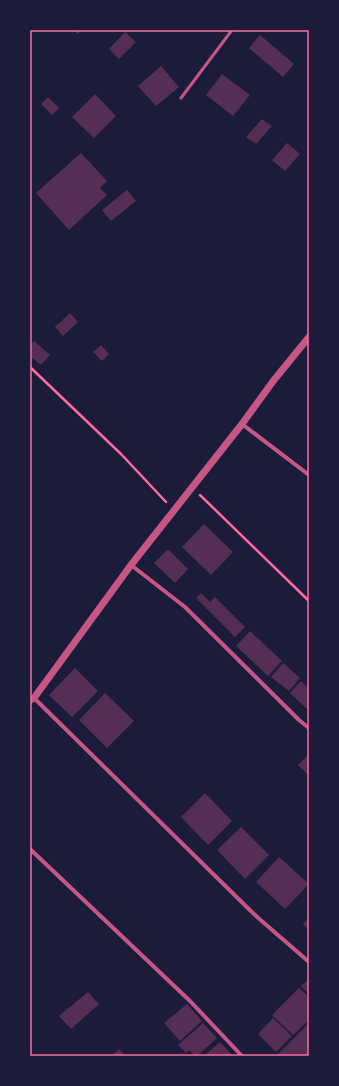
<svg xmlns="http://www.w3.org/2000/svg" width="339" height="1086" font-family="Montserrat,sans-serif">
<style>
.building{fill:#542f53}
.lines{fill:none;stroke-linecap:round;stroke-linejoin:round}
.path{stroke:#ff6b9d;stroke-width:2.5}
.service{stroke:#c65784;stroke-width:3}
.minor{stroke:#c65784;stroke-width:4}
.tertiary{stroke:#c65784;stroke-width:7}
.neatline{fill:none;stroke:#ff6b9d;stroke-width:1.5}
</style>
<rect width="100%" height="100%" fill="#1b1b3a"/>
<!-- building -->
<g class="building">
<path d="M 73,30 L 81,30 L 78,34 Z"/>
<path d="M 125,32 L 136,42 L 119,59 L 109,49 Z"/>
<path d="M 260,35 L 294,64 L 283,77 L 249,48 Z"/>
<path d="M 161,66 L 179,87 L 156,106 L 138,86 Z"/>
<path d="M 222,74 L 250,95 L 233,116 L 206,95 Z"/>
<path d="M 95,94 L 116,116 L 94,138 L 72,117 Z"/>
<path d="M 48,97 L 59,108 L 52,115 L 41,104 Z"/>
<path d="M 262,119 L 272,126 L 256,144 L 246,137 Z"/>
<path d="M 287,143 L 300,154 L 285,171 L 272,160 Z"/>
<path d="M 81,153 L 107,181 L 100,188 L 107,195 L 69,230 L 36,193 Z"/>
<path d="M 127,190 L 136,201 L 111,221 L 102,210 Z"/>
<path d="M 70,313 L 78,322 L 63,336 L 55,327 Z"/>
<path d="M 34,341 L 50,355 L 41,365 L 30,356 L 30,345 Z"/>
<path d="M 101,345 L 109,354 L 102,361 L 93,352 Z"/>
<path d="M 204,524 L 233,552 L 211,575 L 182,547 Z"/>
<path d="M 168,549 L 188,569 L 175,583 L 154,563 Z"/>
<path d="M 201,593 L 210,602 L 215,597 L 245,627 L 235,637 L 196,598 Z"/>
<path d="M 250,631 L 282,661 L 268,676 L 236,646 Z"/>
<path d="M 283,663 L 300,678 L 289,691 L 271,677 Z"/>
<path d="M 75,668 L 98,691 L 72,717 L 49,695 Z"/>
<path d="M 301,681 L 309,689 L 309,711 L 290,693 Z"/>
<path d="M 105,693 L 134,721 L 107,748 L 79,720 Z"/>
<path d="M 309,754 L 309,776 L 298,765 Z"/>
<path d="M 205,793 L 232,821 L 208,845 L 181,817 Z"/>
<path d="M 241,827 L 269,855 L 245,879 L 217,850 Z"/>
<path d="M 279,857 L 309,884 L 285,909 L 256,882 Z"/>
<path d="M 309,918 L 309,931 L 303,924 Z"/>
<path d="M 309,979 L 309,994 L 301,986 Z"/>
<path d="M 299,988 L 309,997 L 309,1020 L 293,1035 L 272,1015 Z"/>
<path d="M 88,992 L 99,1004 L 71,1029 L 59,1016 Z"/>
<path d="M 187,1004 L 202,1021 L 180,1041 L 164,1023 Z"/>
<path d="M 273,1018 L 292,1036 L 276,1052 L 258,1034 Z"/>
<path d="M 203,1023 L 217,1038 L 197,1056 L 195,1056 L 189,1050 L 186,1053 L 178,1045 Z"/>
<path d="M 309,1023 L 309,1056 L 278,1056 L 277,1055 Z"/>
<path d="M 220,1042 L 233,1056 L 204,1056 Z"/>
<path d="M 119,1049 L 125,1056 L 111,1056 Z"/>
</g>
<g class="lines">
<!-- path -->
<g class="path">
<path d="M 30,367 L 121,454 L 166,502"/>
<path d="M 200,495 L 309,601"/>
</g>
<!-- service -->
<path class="service" d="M 181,98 L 232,30"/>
<!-- minor -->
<g class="minor">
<path d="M 242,424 L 309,475"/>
<path d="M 131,565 L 185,607 L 299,720 L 309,728"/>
<path d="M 34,698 L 256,916 L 309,962"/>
<path d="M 30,849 L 190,1001 L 242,1056"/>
</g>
<!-- tertiary -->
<path class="tertiary" d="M 30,700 L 34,698 L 131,565 L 242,424 L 274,380 L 309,337"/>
</g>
<!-- border -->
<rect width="339" height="1086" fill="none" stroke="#1b1b3a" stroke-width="62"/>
<rect x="31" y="31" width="277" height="1024" class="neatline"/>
</svg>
